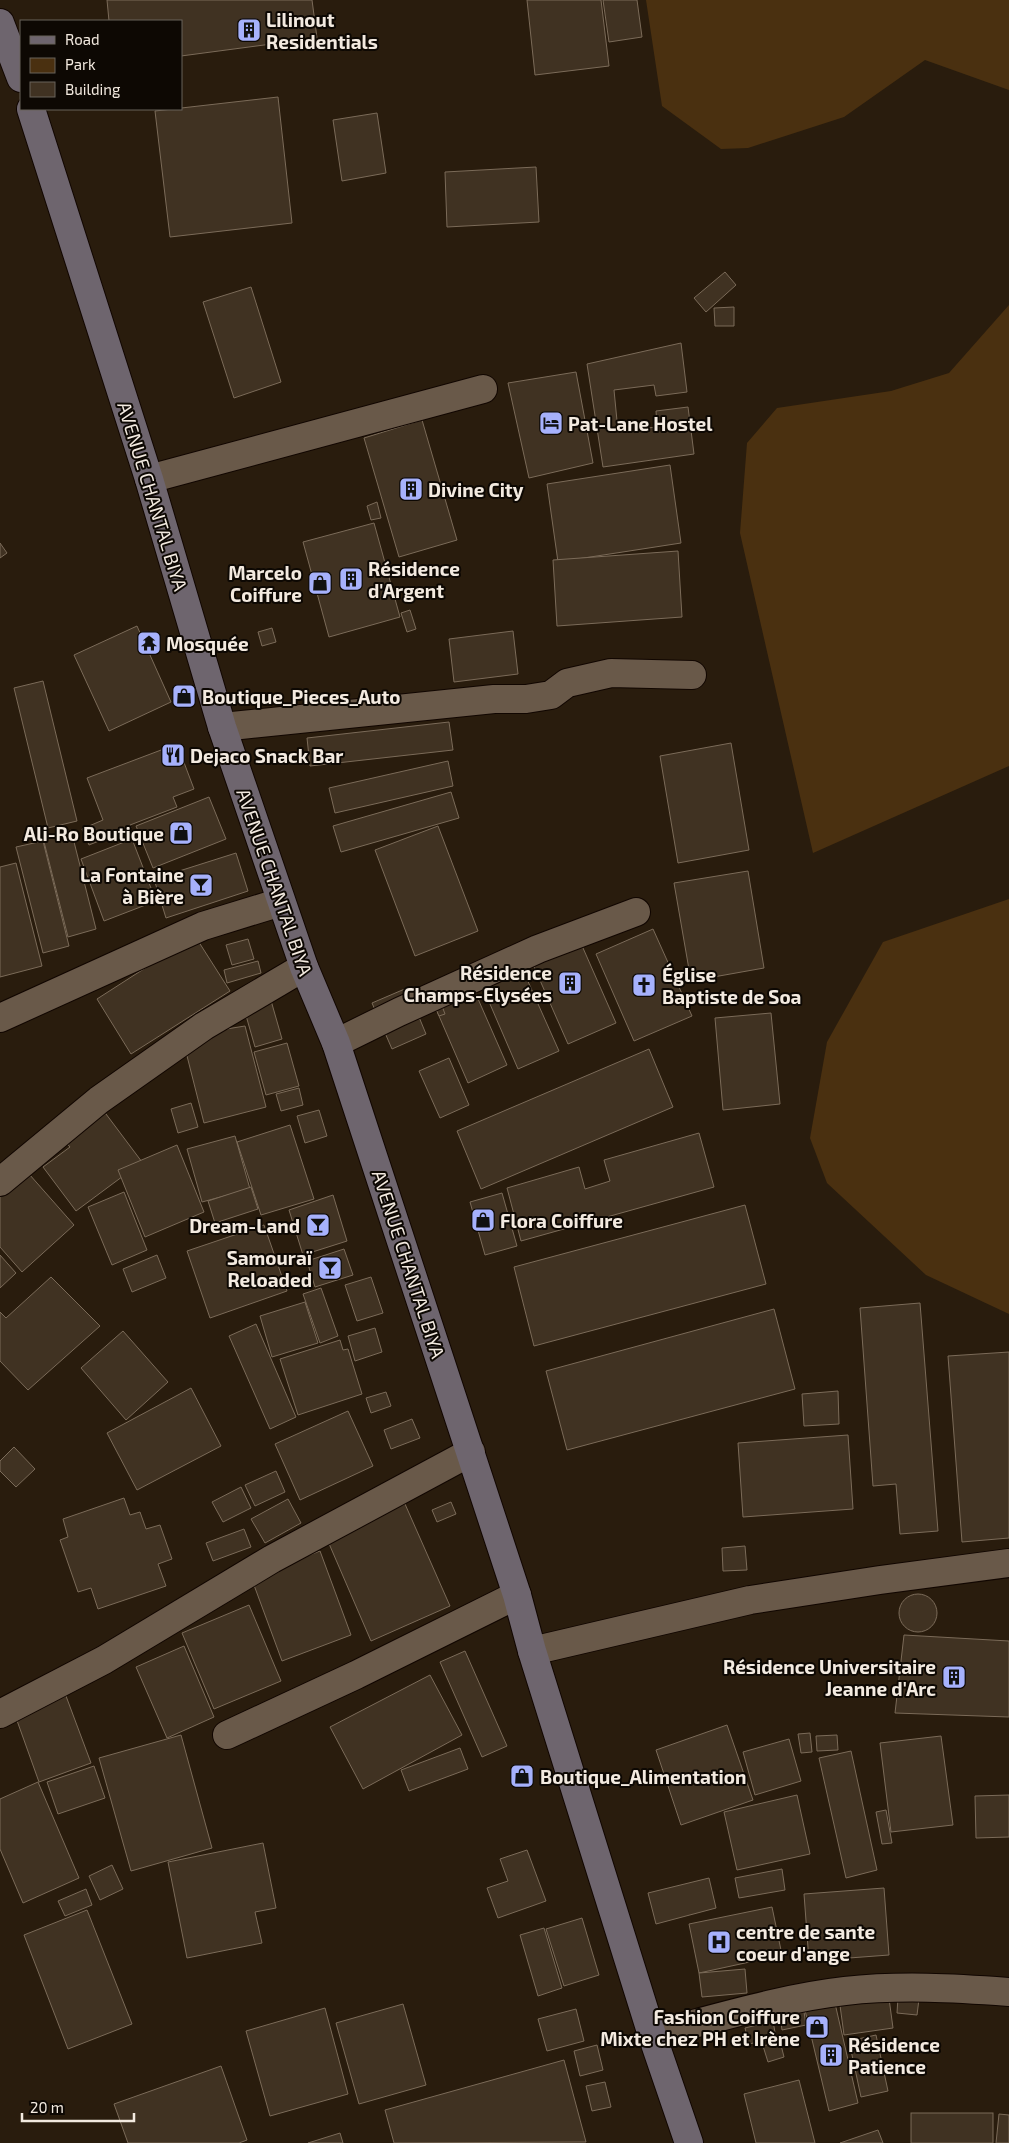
<svg xmlns="http://www.w3.org/2000/svg" width="1009" height="2143" font-family="'Exo 2',sans-serif">
<style>
.green{fill:#4a3010}
.building{fill:#403222;stroke:#7b6b59}
.lines{fill:none;stroke-linecap:round;stroke-linejoin:round}
.minor-casing{stroke:#110600;stroke-width:30}
.secondary-casing{stroke:#110600;stroke-width:30}
.minor{stroke:#695949;stroke-width:28}
.secondary{stroke:#6e656e;stroke-width:28}
.labels{text-anchor:middle;dominant-baseline:central;stroke-width:4;stroke-linejoin:round;paint-order:stroke}
.poi-label{font-size:19px;font-weight:bold;fill:#f3eae0;stroke:#0d0803;text-anchor:start}
.street-label{font-size:19px;fill:#f3eae0;stroke:#0d0803}
</style>
<rect width="100%" height="100%" fill="#291c0d"/>
<!-- green -->
<g class="green">
<path d="M 646,0 L 1009,0 L 1009,90 L 925,60 L 844,117 L 748,148 L 721,149 L 662,106 Z"/>
<path d="M 1009,305 L 1009,766 L 813,853 L 740,533 L 747,443 L 777,408 L 891,391 L 949,373 Z"/>
<path d="M 1009,899 L 1009,1314 L 926,1275 L 827,1183 L 810,1138 L 827,1042 L 883,942 Z"/>
</g>
<!-- building -->
<g class="building">
<path d="M 107,0 L 312,0 L 317,38 L 181,56 L 181,21 L 109,21 Z"/>
<path d="M 527,0 L 601,0 L 609,66 L 535,75 Z"/>
<path d="M 603,0 L 637,0 L 642,37 L 609,42 Z"/>
<path d="M 278,97 L 292,223 L 170,237 L 155,111 Z"/>
<path d="M 377,113 L 386,173 L 342,181 L 333,120 Z"/>
<path d="M 536,167 L 539,222 L 447,227 L 445,172 Z"/>
<path d="M 725,272 L 736,285 L 706,312 L 694,298 Z"/>
<path d="M 251,287 L 281,382 L 234,398 L 203,302 Z"/>
<path d="M 734,307 L 734,326 L 715,326 L 714,308 Z"/>
<path d="M 681,343 L 687,392 L 656,396 L 654,385 L 614,390 L 618,431 L 657,427 L 656,411 L 688,407 L 694,454 L 603,467 L 587,364 Z"/>
<path d="M 576,372 L 593,463 L 529,478 L 508,383 Z"/>
<path d="M 422,420 L 457,540 L 399,557 L 364,438 Z"/>
<path d="M 670,465 L 681,543 L 558,562 L 547,484 Z"/>
<path d="M 377,502 L 381,518 L 371,520 L 367,506 Z"/>
<path d="M 374,523 L 400,617 L 329,637 L 303,542 Z"/>
<path d="M 0,543 L 7,553 L 0,558 Z"/>
<path d="M 678,551 L 682,617 L 557,626 L 553,560 Z"/>
<path d="M 410,610 L 416,629 L 407,632 L 401,613 Z"/>
<path d="M 137,626 L 171,702 L 109,731 L 74,655 Z"/>
<path d="M 272,628 L 276,642 L 262,646 L 258,632 Z"/>
<path d="M 513,631 L 518,674 L 454,682 L 449,639 Z"/>
<path d="M 43,681 L 77,821 L 48,828 L 14,688 Z"/>
<path d="M 449,722 L 453,750 L 310,766 L 307,738 Z"/>
<path d="M 731,743 L 749,850 L 678,863 L 660,756 Z"/>
<path d="M 177,744 L 194,789 L 173,797 L 177,807 L 130,825 L 131,828 L 89,845 L 82,829 L 103,820 L 87,778 Z"/>
<path d="M 448,761 L 453,786 L 335,813 L 329,788 Z"/>
<path d="M 451,792 L 459,818 L 341,852 L 333,826 Z"/>
<path d="M 209,797 L 226,839 L 153,868 L 136,826 Z"/>
<path d="M 438,826 L 478,931 L 415,956 L 375,850 Z"/>
<path d="M 71,830 L 96,929 L 68,937 L 43,838 Z"/>
<path d="M 132,839 L 156,901 L 104,921 L 81,859 Z"/>
<path d="M 43,841 L 69,946 L 43,953 L 16,847 Z"/>
<path d="M 236,853 L 248,891 L 166,918 L 154,879 Z"/>
<path d="M 16,863 L 42,966 L 0,977 L 0,867 Z"/>
<path d="M 748,871 L 764,968 L 691,981 L 674,883 Z"/>
<path d="M 572,923 L 616,1023 L 568,1044 L 524,944 Z"/>
<path d="M 653,929 L 692,1016 L 634,1041 L 596,954 Z"/>
<path d="M 195,936 L 230,991 L 131,1054 L 97,999 Z"/>
<path d="M 248,939 L 254,959 L 232,965 L 226,945 Z"/>
<path d="M 514,950 L 559,1051 L 518,1069 L 474,967 Z"/>
<path d="M 258,961 L 261,973 L 227,983 L 224,970 Z"/>
<path d="M 407,988 L 426,1034 L 392,1049 L 372,1003 Z"/>
<path d="M 475,992 L 507,1065 L 468,1083 L 436,1009 Z"/>
<path d="M 270,997 L 282,1039 L 255,1047 L 243,1005 Z"/>
<path d="M 442,1006 L 445,1014 L 439,1016 L 436,1009 Z"/>
<path d="M 771,1013 L 780,1104 L 723,1110 L 715,1018 Z"/>
<path d="M 245,1026 L 266,1107 L 204,1123 L 186,1052 L 214,1031 Z"/>
<path d="M 287,1043 L 299,1086 L 266,1095 L 254,1052 Z"/>
<path d="M 649,1049 L 673,1107 L 481,1189 L 457,1131 Z"/>
<path d="M 449,1058 L 469,1105 L 440,1118 L 419,1071 Z"/>
<path d="M 299,1088 L 303,1105 L 281,1111 L 276,1094 Z"/>
<path d="M 191,1103 L 198,1127 L 178,1133 L 171,1109 Z"/>
<path d="M 103,1110 L 142,1162 L 76,1211 L 43,1167 L 70,1147 L 63,1139 Z"/>
<path d="M 319,1110 L 327,1136 L 305,1143 L 297,1116 Z"/>
<path d="M 290,1125 L 314,1199 L 261,1215 L 237,1142 Z"/>
<path d="M 699,1133 L 714,1187 L 521,1241 L 507,1188 L 579,1167 L 585,1189 L 610,1181 L 604,1160 Z"/>
<path d="M 235,1136 L 250,1189 L 202,1202 L 187,1149 Z"/>
<path d="M 177,1145 L 204,1212 L 145,1237 L 118,1170 Z"/>
<path d="M 22,1166 L 74,1225 L 22,1272 L 0,1247 L 0,1186 Z"/>
<path d="M 251,1187 L 258,1209 L 215,1223 L 208,1201 Z"/>
<path d="M 124,1192 L 147,1250 L 112,1265 L 88,1207 Z"/>
<path d="M 502,1193 L 517,1246 L 485,1255 L 470,1202 Z"/>
<path d="M 333,1195 L 347,1241 L 303,1255 L 289,1210 Z"/>
<path d="M 745,1205 L 766,1284 L 534,1346 L 514,1267 Z"/>
<path d="M 264,1225 L 287,1291 L 210,1318 L 187,1251 Z"/>
<path d="M 344,1249 L 353,1275 L 315,1287 L 307,1261 Z"/>
<path d="M 0,1255 L 16,1273 L 0,1288 Z"/>
<path d="M 157,1255 L 166,1278 L 132,1292 L 123,1269 Z"/>
<path d="M 51,1277 L 100,1326 L 28,1390 L 0,1361 L 0,1312 L 6,1318 Z"/>
<path d="M 371,1277 L 383,1313 L 357,1321 L 345,1285 Z"/>
<path d="M 321,1288 L 338,1336 L 320,1343 L 303,1294 Z"/>
<path d="M 305,1302 L 318,1343 L 272,1357 L 260,1316 Z"/>
<path d="M 920,1303 L 938,1531 L 900,1534 L 896,1484 L 873,1486 L 860,1308 Z"/>
<path d="M 774,1309 L 795,1389 L 567,1450 L 546,1371 Z"/>
<path d="M 256,1324 L 296,1417 L 270,1429 L 229,1336 Z"/>
<path d="M 375,1328 L 382,1352 L 355,1361 L 348,1336 Z"/>
<path d="M 123,1331 L 168,1382 L 126,1420 L 81,1368 Z"/>
<path d="M 340,1340 L 343,1350 L 348,1349 L 362,1394 L 298,1415 L 280,1359 Z"/>
<path d="M 1009,1352 L 1009,1538 L 962,1542 L 948,1356 Z"/>
<path d="M 191,1388 L 221,1446 L 137,1490 L 107,1433 Z"/>
<path d="M 838,1391 L 839,1424 L 804,1426 L 802,1394 Z"/>
<path d="M 386,1392 L 391,1406 L 371,1413 L 366,1398 Z"/>
<path d="M 348,1411 L 373,1466 L 300,1500 L 275,1444 Z"/>
<path d="M 412,1419 L 420,1438 L 391,1449 L 384,1430 Z"/>
<path d="M 848,1435 L 853,1509 L 743,1517 L 738,1443 Z"/>
<path d="M 14,1447 L 35,1469 L 16,1487 L 0,1471 L 0,1461 Z"/>
<path d="M 276,1471 L 285,1492 L 255,1506 L 245,1485 Z"/>
<path d="M 241,1487 L 251,1508 L 223,1522 L 212,1502 Z"/>
<path d="M 124,1498 L 130,1515 L 140,1512 L 146,1529 L 160,1525 L 172,1559 L 158,1564 L 166,1586 L 98,1609 L 91,1588 L 78,1592 L 60,1540 L 68,1537 L 63,1519 Z"/>
<path d="M 288,1499 L 301,1523 L 265,1543 L 251,1519 Z"/>
<path d="M 451,1502 L 456,1514 L 437,1522 L 432,1510 Z"/>
<path d="M 405,1504 L 450,1606 L 371,1641 L 327,1539 Z"/>
<path d="M 244,1529 L 251,1547 L 213,1561 L 206,1543 Z"/>
<path d="M 745,1546 L 747,1570 L 723,1571 L 722,1548 Z"/>
<path d="M 320,1551 L 351,1635 L 282,1661 L 251,1577 Z"/>
<circle cx="918" cy="1613" r="19"/>
<path d="M 249,1605 L 281,1681 L 214,1709 L 182,1633 Z"/>
<path d="M 904,1635 L 1009,1641 L 1009,1717 L 895,1713 Z"/>
<path d="M 184,1646 L 214,1717 L 167,1738 L 136,1667 Z"/>
<path d="M 465,1651 L 507,1746 L 482,1757 L 440,1662 Z"/>
<path d="M 430,1675 L 462,1735 L 363,1789 L 330,1727 Z"/>
<path d="M 66,1696 L 91,1763 L 39,1782 L 15,1715 Z"/>
<path d="M 727,1725 L 753,1800 L 681,1825 L 656,1750 Z"/>
<path d="M 810,1733 L 812,1752 L 801,1753 L 798,1734 Z"/>
<path d="M 181,1735 L 212,1848 L 131,1871 L 99,1758 Z"/>
<path d="M 837,1735 L 838,1750 L 817,1751 L 816,1736 Z"/>
<path d="M 941,1736 L 953,1825 L 891,1832 L 880,1743 Z"/>
<path d="M 789,1739 L 801,1781 L 755,1795 L 743,1752 Z"/>
<path d="M 460,1748 L 468,1769 L 409,1791 L 401,1770 Z"/>
<path d="M 851,1751 L 877,1870 L 846,1878 L 819,1758 Z"/>
<path d="M 94,1766 L 105,1798 L 58,1814 L 47,1782 Z"/>
<path d="M 38,1782 L 79,1878 L 23,1903 L 0,1849 L 0,1799 Z"/>
<path d="M 797,1795 L 810,1854 L 737,1870 L 724,1812 Z"/>
<path d="M 1009,1795 L 1009,1837 L 976,1838 L 975,1796 Z"/>
<path d="M 886,1810 L 892,1843 L 882,1844 L 876,1812 Z"/>
<path d="M 263,1843 L 276,1908 L 255,1912 L 262,1943 L 187,1958 L 168,1862 Z"/>
<path d="M 527,1850 L 546,1901 L 498,1918 L 487,1888 L 508,1881 L 500,1859 Z"/>
<path d="M 112,1865 L 123,1889 L 100,1900 L 89,1876 Z"/>
<path d="M 782,1869 L 785,1890 L 739,1898 L 735,1878 Z"/>
<path d="M 709,1878 L 716,1908 L 656,1924 L 648,1893 Z"/>
<path d="M 884,1888 L 889,1955 L 809,1961 L 804,1894 Z"/>
<path d="M 86,1889 L 92,1905 L 65,1916 L 58,1901 Z"/>
<path d="M 772,1907 L 782,1955 L 699,1973 L 689,1924 Z"/>
<path d="M 87,1910 L 132,2024 L 68,2049 L 24,1935 Z"/>
<path d="M 582,1918 L 599,1975 L 564,1986 L 546,1929 Z"/>
<path d="M 544,1928 L 562,1988 L 538,1996 L 520,1935 Z"/>
<path d="M 745,1969 L 747,1993 L 702,1997 L 699,1973 Z"/>
<path d="M 888,1991 L 893,2028 L 844,2035 L 839,1998 Z"/>
<path d="M 898,1997 L 919,1999 L 917,2015 L 897,2013 Z"/>
<path d="M 834,1999 L 858,2103 L 829,2111 L 804,2006 Z"/>
<path d="M 403,2004 L 426,2085 L 359,2104 L 336,2023 Z"/>
<path d="M 803,2005 L 806,2025 L 782,2030 L 779,2008 Z"/>
<path d="M 325,2008 L 348,2094 L 270,2116 L 246,2031 Z"/>
<path d="M 576,2009 L 584,2041 L 547,2051 L 538,2019 Z"/>
<path d="M 773,2021 L 776,2038 L 749,2044 L 745,2028 Z"/>
<path d="M 876,2035 L 888,2091 L 861,2097 L 849,2041 Z"/>
<path d="M 780,2041 L 784,2057 L 768,2062 L 763,2046 Z"/>
<path d="M 597,2045 L 603,2070 L 580,2076 L 574,2051 Z"/>
<path d="M 564,2060 L 586,2142 L 394,2143 L 385,2110 Z"/>
<path d="M 221,2066 L 247,2140 L 239,2143 L 128,2143 L 114,2104 Z"/>
<path d="M 799,2080 L 815,2143 L 756,2143 L 744,2094 Z"/>
<path d="M 605,2082 L 611,2107 L 592,2111 L 586,2086 Z"/>
<rect x="911" y="2113" width="82" height="30"/>
<path d="M 999,2114 L 1009,2115 L 1009,2143 L 996,2143 Z"/>
<path d="M 878,2130 L 883,2143 L 840,2143 Z"/>
<path d="M 340,2133 L 343,2143 L 308,2143 Z"/>
</g>
<g class="lines">
<!-- minor casing -->
<g class="minor-casing">
<g id="minor">
<path d="M 149,479 L 483,389"/>
<path d="M 222,727 L 494,699 L 526,699 L 551,695 L 567,683 L 611,673 L 692,675"/>
<path d="M 0,1018 L 203,926 L 281,902"/>
<path d="M 336,1043 L 399,1012 L 538,949 L 636,912"/>
<path d="M 0,1182 L 99,1100 L 204,1026 L 304,967"/>
<path d="M 532,1651 L 750,1600 L 880,1580 L 1009,1563"/>
<path d="M 0,1714 L 104,1660 L 272,1559 L 471,1452"/>
<path d="M 227,1735 L 356,1675 L 517,1595"/>
<path d="M 652,2035 C 714,2019 782,1998 845,1991 C 900,1985 954,1988 1009,1992"/>
</g>
</g>
<!-- secondary casing -->
<g class="secondary-casing">
<g id="secondary">
<path d="M 0,23 L 21,78"/>
<path d="M 31,109 L 149,479 L 222,727 L 304,967 L 336,1043 L 517,1595 L 532,1651 L 652,2035 L 689,2143"/>
</g>
</g>
<!-- minor -->
<use href="#minor" class="minor"/>
<!-- secondary -->
<use href="#secondary" class="secondary"/>
</g>
<!-- icons -->
<defs>
<g id="building-square" transform="scale(1.25)"><rect x="-9" y="-9" width="18" height="18" rx="4" fill="#a6b1fc" stroke="#0d0803"/><path d="M-4-6H4V6H1V3H-1V6H-4ZM-2.5-4.3h1.7v1.8h-1.7ZM.8-4.3h1.7v1.8H.8ZM-2.5-1h1.7V.8h-1.7ZM.8-1h1.7V.8H.8Z" fill="#111"/></g>
<g id="hotel-square" transform="scale(1.25)"><rect x="-9" y="-9" width="18" height="18" rx="4" fill="#a6b1fc" stroke="#0d0803"/><path d="M-6-4.5h1.5V1H6V5H4.5V3h-9V5H-6ZM-4 0a1.8 1.8 0 1 1 3.6 0ZM.5 0V-2.5h3Q6-2.5 6 0Z" fill="#111"/></g>
<g id="shop-square" transform="scale(1.25)"><rect x="-9" y="-9" width="18" height="18" rx="4" fill="#a6b1fc" stroke="#0d0803"/><path d="M-5-2.5h2.3a2.7 3.5 0 0 1 5.4 0H5L5.5 6h-11ZM-1.5-2.5h3a1.5 2.3 0 0 0-3 0Z" fill="#111"/></g>
<g id="temple-square" transform="scale(1.25)"><rect x="-9" y="-9" width="18" height="18" rx="4" fill="#a6b1fc" stroke="#0d0803"/><path d="M0-6L5-2H3V0L6.5 2.5H4V6H1.5V3h-3V6H-4V2.5H-6.5L-3 0V-2H-5Z" fill="#111"/></g>
<g id="restaurant-square" transform="scale(1.25)"><rect x="-9" y="-9" width="18" height="18" rx="4" fill="#a6b1fc" stroke="#0d0803"/><path d="M-5-6h1v4h1v-4h1v4h1v-4h1v5L-1.5 .5V6h-2V.5L-5-1ZM5-6V6H3V1.5H1.5Q1.5-4 5-6Z" fill="#111"/></g>
<g id="bar-square" transform="scale(1.25)"><rect x="-9" y="-9" width="18" height="18" rx="4" fill="#a6b1fc" stroke="#0d0803"/><path d="M-6-5H6L.8 .8V4.5H3.5V6h-7V4.5H-.8V.8Z" fill="#111"/></g>
<g id="church-square" transform="scale(1.25)"><rect x="-9" y="-9" width="18" height="18" rx="4" fill="#a6b1fc" stroke="#0d0803"/><path d="M-1.2-6h2.4v3.5h3.3v2.4h-3.3V6h-2.4V-.1h-3.3v-2.4h3.3Z" fill="#111"/></g>
<g id="hospital-square" transform="scale(1.25)"><rect x="-9" y="-9" width="18" height="18" rx="4" fill="#a6b1fc" stroke="#0d0803"/><path d="M-5-5h3v3.5h4V-5h3V5h-3V1.5h-4V5h-3Z" fill="#111"/></g>
</defs>
<g fill-rule="evenodd">
<use href="#building-square" x="249" y="30"/>
<use href="#hotel-square" x="551" y="423"/>
<use href="#building-square" x="411" y="489"/>
<use href="#building-square" x="351" y="579"/>
<use href="#shop-square" x="320" y="583"/>
<use href="#temple-square" x="149" y="643"/>
<use href="#shop-square" x="184" y="696"/>
<use href="#restaurant-square" x="173" y="755"/>
<use href="#shop-square" x="181" y="833"/>
<use href="#bar-square" x="201" y="885"/>
<use href="#building-square" x="570" y="983"/>
<use href="#church-square" x="644" y="985"/>
<use href="#shop-square" x="483" y="1220"/>
<use href="#bar-square" x="318" y="1225"/>
<use href="#bar-square" x="330" y="1268"/>
<use href="#building-square" x="954" y="1677"/>
<use href="#shop-square" x="522" y="1776"/>
<use href="#hospital-square" x="719" y="1942"/>
<use href="#shop-square" x="817" y="2027"/>
<use href="#building-square" x="831" y="2055"/>
</g>
<g class="labels">
<!-- poi labels -->
<g class="poi-label">
<text x="266" y="19">Lilinout<tspan x="266" dy="22">Residentials</tspan></text>
<text x="568" y="423">Pat-Lane Hostel</text>
<text x="428" y="489">Divine City</text>
<text x="368" y="568">Résidence<tspan x="368" dy="22">d'Argent</tspan></text>
<text x="302" y="572" text-anchor="end">Marcelo<tspan x="302" dy="22">Coiffure</tspan></text>
<text x="166" y="643">Mosquée</text>
<text x="202" y="696">Boutique_Pieces_Auto</text>
<text x="190" y="755">Dejaco Snack Bar</text>
<text x="164" y="833" text-anchor="end">Ali-Ro Boutique</text>
<text x="184" y="874" text-anchor="end">La Fontaine<tspan x="184" dy="22">à Bière</tspan></text>
<text x="552" y="972" text-anchor="end">Résidence<tspan x="552" dy="22">Champs-Elysées</tspan></text>
<text x="662" y="974">Église<tspan x="662" dy="22">Baptiste de Soa</tspan></text>
<text x="500" y="1220">Flora Coiffure</text>
<text x="300" y="1225" text-anchor="end">Dream-Land</text>
<text x="312" y="1257" text-anchor="end">Samouraï<tspan x="312" dy="22">Reloaded</tspan></text>
<text x="936" y="1666" text-anchor="end">Résidence Universitaire<tspan x="936" dy="22">Jeanne d'Arc</tspan></text>
<text x="540" y="1776">Boutique_Alimentation</text>
<text x="736" y="1931">centre de sante<tspan x="736" dy="22">coeur d'ange</tspan></text>
<text x="800" y="2016" text-anchor="end">Fashion Coiffure<tspan x="800" dy="22">Mixte chez PH et Irène</tspan></text>
<text x="848" y="2044">Résidence<tspan x="848" dy="22">Patience</tspan></text>
</g>
<!-- street labels -->
<g class="street-label">
<text transform="translate(153 496) rotate(73)">AVENUE CHANTAL BIYA</text>
<text transform="translate(275 882) rotate(71)">AVENUE CHANTAL BIYA</text>
<text transform="translate(409 1264) rotate(72)">AVENUE CHANTAL BIYA</text>
</g>
</g>
<!-- legend -->
<rect x="20" y="20" width="162" height="90" fill="#0d0803" stroke="#69625b"/>
<rect x="30" y="36" width="25" height="8" fill="#6e656e" stroke="#69625b"/>
<text x="65" y="45" font-size="15" fill="#f3eae0">Road</text>
<rect x="30" y="58" width="25" height="15" fill="#4a3010" stroke="#69625b"/>
<text x="65" y="70" font-size="15" fill="#f3eae0">Park</text>
<rect x="30" y="82" width="25" height="15" fill="#403222" stroke="#69625b"/>
<text x="65" y="95" font-size="15" fill="#f3eae0">Building</text>
<!-- scale -->
<path d="M22 2113v8h112v-8" fill="none" stroke="#f3eae0" stroke-width="2.5"/>
<text x="30" y="2113" font-size="15" fill="#f3eae0" stroke="#0d0803" stroke-width="4" paint-order="stroke">20 m</text>
</svg>
